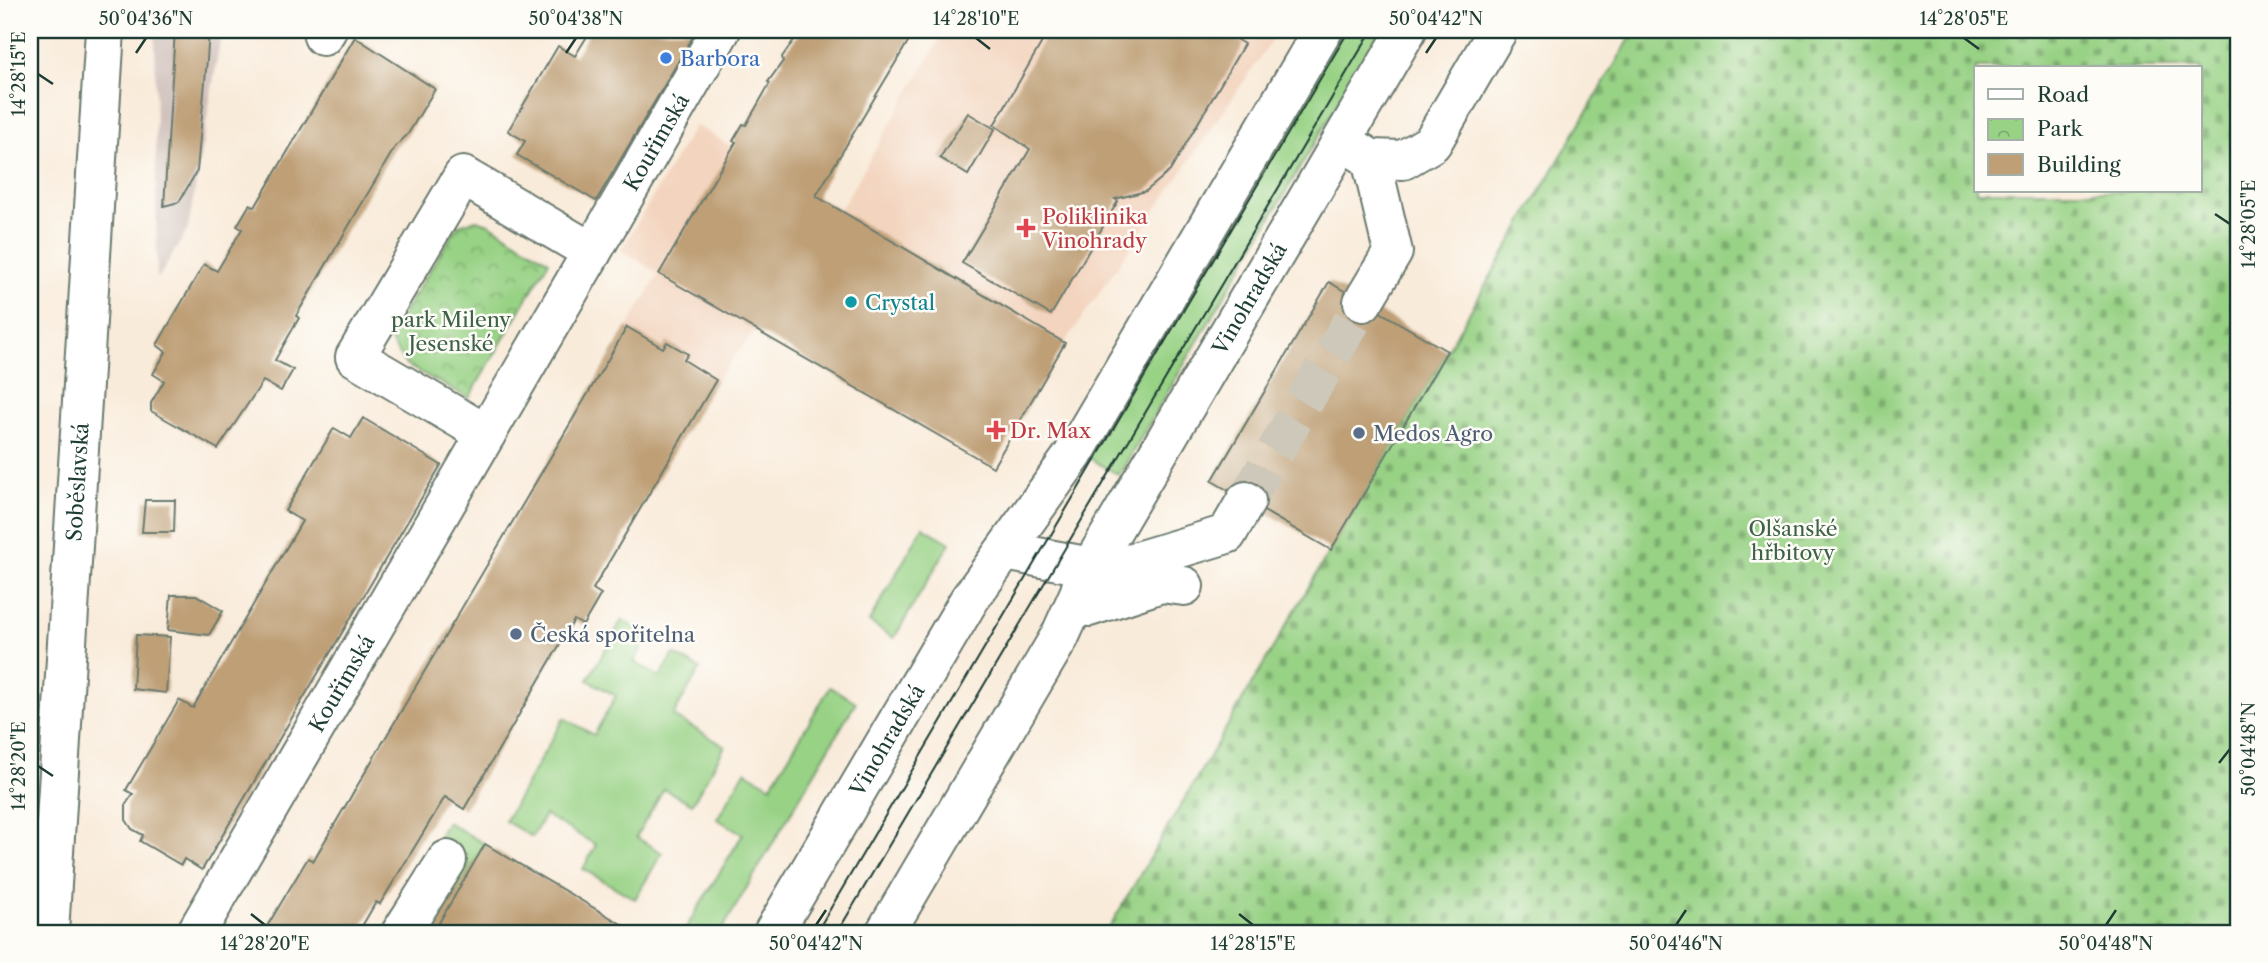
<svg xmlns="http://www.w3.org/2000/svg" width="2268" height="963" font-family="'Libre Caslon Text',serif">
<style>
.built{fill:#f3d4be}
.industrial{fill:#cfc0ba}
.green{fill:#98d285;stroke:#5c885c;stroke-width:2}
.cemetery{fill:url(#cemetery-stones);stroke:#5c885c;stroke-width:2;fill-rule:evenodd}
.park{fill:url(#park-crowns);stroke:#5c885c;stroke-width:2}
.building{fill:#be9f76}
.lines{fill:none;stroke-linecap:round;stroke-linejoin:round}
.minor-tunnel{stroke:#cdc8b9;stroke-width:38;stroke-dasharray:38 19;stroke-linecap:butt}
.minor-casing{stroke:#6b7a6e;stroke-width:42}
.major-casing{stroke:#6b7a6e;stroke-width:42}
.minor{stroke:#fff;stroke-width:38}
.major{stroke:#fff;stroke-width:38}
.tram{stroke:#1f3d34;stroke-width:2}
.ticks{fill:none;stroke:#1f3d34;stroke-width:2.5}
.shop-dot{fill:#3f7fe0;stroke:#fdfcf7;stroke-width:2.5}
.health-dot{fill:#e0444e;stroke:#fdfcf7;stroke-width:2.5}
.culture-dot{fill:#0f9aa8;stroke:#fdfcf7;stroke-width:2.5}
.service-dot{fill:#5c6f8a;stroke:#fdfcf7;stroke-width:2.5}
.labels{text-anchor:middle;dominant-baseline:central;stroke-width:5;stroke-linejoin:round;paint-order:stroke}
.shop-label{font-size:21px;fill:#366cbe;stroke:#fdfcf7;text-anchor:start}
.street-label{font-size:21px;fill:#1f3d34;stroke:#fdfcf7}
.health-label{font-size:21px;fill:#be3a42;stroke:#fdfcf7;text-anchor:start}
.culture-label{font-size:21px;fill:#0d838f;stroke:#fdfcf7;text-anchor:start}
.park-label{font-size:21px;fill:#3d6248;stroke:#fdfcf7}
.service-label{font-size:21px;fill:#4e5e75;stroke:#fdfcf7;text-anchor:start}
.neatline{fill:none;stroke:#1f3d34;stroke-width:2.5}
.ticks-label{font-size:18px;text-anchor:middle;fill:#1f3d34}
</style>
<defs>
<pattern id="cemetery-stones" width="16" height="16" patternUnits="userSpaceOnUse" patternTransform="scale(1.75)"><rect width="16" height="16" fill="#98d285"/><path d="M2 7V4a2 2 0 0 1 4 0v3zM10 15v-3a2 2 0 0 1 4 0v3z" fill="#7bac6e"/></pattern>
<pattern id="park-crowns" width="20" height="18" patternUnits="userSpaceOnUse" patternTransform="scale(1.75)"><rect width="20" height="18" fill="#98d285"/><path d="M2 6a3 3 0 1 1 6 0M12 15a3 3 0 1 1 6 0" fill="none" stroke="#7bac6e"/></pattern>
</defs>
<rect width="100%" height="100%" fill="#fdfcf7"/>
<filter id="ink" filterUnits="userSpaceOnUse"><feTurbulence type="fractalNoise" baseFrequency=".0143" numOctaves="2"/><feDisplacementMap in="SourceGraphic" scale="14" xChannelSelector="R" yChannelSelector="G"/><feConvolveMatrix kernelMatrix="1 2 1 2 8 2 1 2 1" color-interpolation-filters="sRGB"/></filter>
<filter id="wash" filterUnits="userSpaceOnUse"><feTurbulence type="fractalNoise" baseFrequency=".00686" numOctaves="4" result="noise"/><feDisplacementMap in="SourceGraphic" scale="28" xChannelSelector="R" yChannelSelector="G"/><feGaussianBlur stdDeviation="1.57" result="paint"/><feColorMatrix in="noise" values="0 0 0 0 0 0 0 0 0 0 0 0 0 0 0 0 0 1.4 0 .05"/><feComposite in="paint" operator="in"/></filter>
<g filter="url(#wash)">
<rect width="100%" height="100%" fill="#f9ebda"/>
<!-- built -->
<path class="built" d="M 945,30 L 1279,30 L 1065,343 L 993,467 L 756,330 L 716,380 L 593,589 L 601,594 L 583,625 L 574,620 L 464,809 L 445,797 L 434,815 L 365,772 L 659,274 L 621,250 L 695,125 L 840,210 Z"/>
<!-- industrial -->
<path class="industrial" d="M 155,30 L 222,30 L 188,229 L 157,280 Z"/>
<!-- green -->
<g class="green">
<path d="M 1339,30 L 1381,30 L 1119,475 L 1087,457 Z"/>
<path d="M 923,527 L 950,543 L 894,638 L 869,622 Z"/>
<path d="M 622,620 L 648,636 L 634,662 L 660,677 L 674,654 L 700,669 L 673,716 L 725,746 L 692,804 L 664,789 L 636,837 L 662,853 L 635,899 L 583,869 L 596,845 L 545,815 L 532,837 L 505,821 L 564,718 L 594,735 L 616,696 L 588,680 Z"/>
<path d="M 830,687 L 856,702 L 720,933 L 683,933 L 743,834 L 717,819 L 745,771 L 771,786 Z"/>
<path d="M 447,822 L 485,844 L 433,933 L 382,933 Z"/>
</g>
<!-- cemetery -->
<path class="cemetery" d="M 1635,30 L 2238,30 L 2238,933 L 1106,933 ZM 1976,68 L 2200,68 L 2200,191 L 1976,191 Z"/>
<!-- park -->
<path class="park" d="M 476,220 L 489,224 L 549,261 L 469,398 L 406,365 L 390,340 L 395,326 L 458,225 Z"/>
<g id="blocks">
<!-- building -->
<g class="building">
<path d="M 175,30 L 209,30 L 207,59 L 197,171 L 179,202 L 164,206 Z"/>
<path d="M 591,30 L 697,30 L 596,201 L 517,155 L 525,141 L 508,131 L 558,46 L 575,56 Z"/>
<path d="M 801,30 L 915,30 L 816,196 L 1065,343 L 993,467 L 659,274 L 736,142 L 733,141 L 743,124 L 746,125 L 770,83 L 768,82 L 783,61 L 782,57 Z"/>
<path d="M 1049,30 L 1239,30 L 1234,38 L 1244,44 L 1170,171 L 1146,191 L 1115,199 L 1118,201 L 1051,315 L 962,263 L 1030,149 L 994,125 Z"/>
<path d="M 355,37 L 435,89 L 408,134 L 395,147 L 296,316 L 299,318 L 275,360 L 293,370 L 281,391 L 263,381 L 218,449 L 151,411 L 151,403 L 164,381 L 153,374 L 166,352 L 157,345 L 204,264 L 217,271 L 242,229 L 237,226 L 250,204 L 255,207 Z"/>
<path d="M 968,113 L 995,129 L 968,175 L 940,158 Z"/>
<path d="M 1329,282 L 1447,351 L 1331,550 L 1212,481 Z"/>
<path d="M 627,327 L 663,348 L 667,342 L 688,354 L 684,360 L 716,380 L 593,589 L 601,594 L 583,625 L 574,620 L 464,809 L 445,797 L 380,904 L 376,902 L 358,933 L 263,933 L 308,858 L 313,861 Z"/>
<path d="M 363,418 L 441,465 L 202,870 L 184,859 L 181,865 L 140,841 L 143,835 L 132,829 L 126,820 L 126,804 L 133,794 L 126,790 L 179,700 L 193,708 L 302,521 L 285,511 L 334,428 L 351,438 Z"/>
<path d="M 145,500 L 175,500 L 174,532 L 142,532 Z"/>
<path d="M 171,595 L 196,595 L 223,611 L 209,635 L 168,630 Z"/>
<path d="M 136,635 L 170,637 L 166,693 L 133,689 Z"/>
<path d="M 485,844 L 623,925 L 618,933 L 433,933 Z"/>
</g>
</g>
</g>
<g filter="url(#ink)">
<use href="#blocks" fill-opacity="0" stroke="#6b7a6e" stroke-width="2"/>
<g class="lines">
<!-- minor-tunnel -->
<path class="minor-tunnel" d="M 1246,501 L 1363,302"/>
<!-- minor casing -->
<g class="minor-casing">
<g id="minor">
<path d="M 323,36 L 327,30"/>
<path d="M 1352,147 L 1371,159 L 1393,252 L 1363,302"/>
<path d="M 1371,159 L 1403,160 L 1432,143 L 1498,30"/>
<path d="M 486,434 L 355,357 L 463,176 L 592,252"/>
<path d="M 1005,551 L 1091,567"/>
<path d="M 1081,587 L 1137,561 L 1227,534 L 1246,501"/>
<path d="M 1089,607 L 1161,583 L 1184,586"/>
<path id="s1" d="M 196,933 L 721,30"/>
<path d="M 401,933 L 447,860"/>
</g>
</g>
<!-- major casing -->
<g class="major-casing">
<g id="major">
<path id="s2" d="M 49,933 L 105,30"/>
<path id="s3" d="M 773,933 L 969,600 L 1073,455 L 1323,30"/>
<path id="s4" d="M 885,933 L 1060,636 L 1091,567 L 1407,30"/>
</g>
</g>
<!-- minor -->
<use href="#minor" class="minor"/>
<!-- major -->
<use href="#major" class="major"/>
<!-- tram -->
<g class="tram">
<path d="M 816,933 L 1349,30"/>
<path d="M 837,933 L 1372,30"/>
</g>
</g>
</g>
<!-- ticks -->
<path class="ticks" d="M 976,38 L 990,49M 1964,38 L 1979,49M 136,53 L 146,38M 566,53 L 576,38M 1426,53 L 1436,38M 38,74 L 53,84M 2215,214 L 2230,224M 2219,763 L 2230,749M 38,766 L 53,776M 251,914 L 265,925M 1239,914 L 1253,925M 816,925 L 826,910M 1676,925 L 1686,910M 2106,925 L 2116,910"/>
<!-- markers -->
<circle class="shop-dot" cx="666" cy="58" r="7"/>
<g class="health-dot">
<path d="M1022.5 217.5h7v7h7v7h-7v7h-7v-7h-7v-7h7z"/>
<path d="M992.5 419.5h7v7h7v7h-7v7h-7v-7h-7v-7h7z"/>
</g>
<circle class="culture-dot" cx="851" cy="302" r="7"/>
<g class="service-dot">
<circle cx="1359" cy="433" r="7"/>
<circle cx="516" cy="634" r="7"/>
</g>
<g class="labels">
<!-- shop labels -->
<g class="shop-label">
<text x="680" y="58">Barbora</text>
</g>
<!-- street labels -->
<g class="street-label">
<text stroke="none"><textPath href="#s1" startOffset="915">Kouřimská</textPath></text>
<text stroke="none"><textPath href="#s4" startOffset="732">Vinohradská</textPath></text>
<text stroke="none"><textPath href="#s2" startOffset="452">Soběslavská</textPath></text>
<text stroke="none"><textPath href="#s1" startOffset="289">Kouřimská</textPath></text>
<text stroke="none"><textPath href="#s3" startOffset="224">Vinohradská</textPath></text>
</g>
<!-- health labels -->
<g class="health-label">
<text x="1042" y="216">Poliklinika<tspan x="1042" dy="24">Vinohrady</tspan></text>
<text x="1010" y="430">Dr. Max</text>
</g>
<!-- culture labels -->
<g class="culture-label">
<text x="865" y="302">Crystal</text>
</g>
<!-- park labels -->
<g class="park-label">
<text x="451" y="319">park Mileny<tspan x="451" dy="24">Jesenské</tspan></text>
<text x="1793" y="528">Olšanské<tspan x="1793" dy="24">hřbitovy</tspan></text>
</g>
<!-- service labels -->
<g class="service-label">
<text x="1373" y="433">Medos Agro</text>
<text x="530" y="634">Česká spořitelna</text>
</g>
</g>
<!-- margin -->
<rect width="2268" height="963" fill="none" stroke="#fdfcf7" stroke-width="77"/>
<!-- legend -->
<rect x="1974" y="66" width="228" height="126" fill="#fdfcf7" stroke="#a4b0a9" stroke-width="2"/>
<rect x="1988" y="89" width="35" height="10" fill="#ffffff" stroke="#a4b0a9" stroke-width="2"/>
<text x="2037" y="102" font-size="21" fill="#1f3d34">Road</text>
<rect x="1988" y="119" width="35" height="21" fill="url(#park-crowns)" stroke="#a4b0a9" stroke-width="2"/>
<text x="2037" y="136" font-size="21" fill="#1f3d34">Park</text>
<rect x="1988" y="154" width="35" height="21" fill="#be9f76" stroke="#a4b0a9" stroke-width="2"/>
<text x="2037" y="172" font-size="21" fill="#1f3d34">Building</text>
<rect x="38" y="38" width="2192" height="887" class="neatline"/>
<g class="ticks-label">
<text x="146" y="25">50°04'36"N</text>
<text x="576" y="25">50°04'38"N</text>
<text x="976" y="25">14°28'10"E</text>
<text x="1436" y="25">50°04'42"N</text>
<text x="1964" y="25">14°28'05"E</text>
<text transform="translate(19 74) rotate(-90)" y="6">14°28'15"E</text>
<text transform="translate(2249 224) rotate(-90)" y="6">14°28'05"E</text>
<text transform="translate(2249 749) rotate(-90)" y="6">50°04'48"N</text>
<text transform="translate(19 766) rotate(-90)" y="6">14°28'20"E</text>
<text x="265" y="950">14°28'20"E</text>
<text x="816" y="950">50°04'42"N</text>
<text x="1253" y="950">14°28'15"E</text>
<text x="1676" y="950">50°04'46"N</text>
<text x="2106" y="950">50°04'48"N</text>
</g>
</svg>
